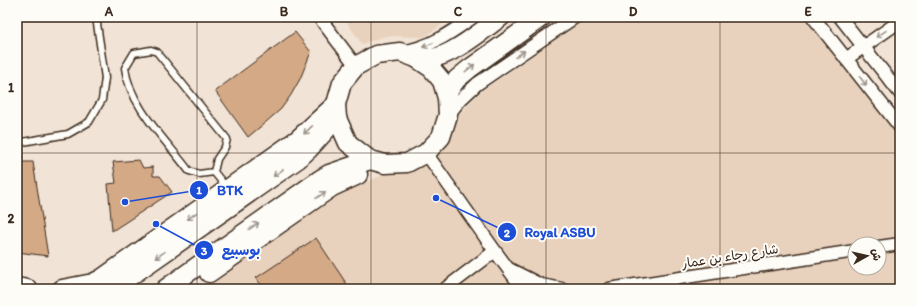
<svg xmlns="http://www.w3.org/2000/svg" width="917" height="306" font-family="Itim,'Playpen Sans Arabic',sans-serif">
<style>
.built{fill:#e8d2bd;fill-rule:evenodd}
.building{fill:#d4a986;stroke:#3b2a1e}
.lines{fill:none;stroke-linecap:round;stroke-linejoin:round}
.lane-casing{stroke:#3b2a1e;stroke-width:9}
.street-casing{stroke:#3b2a1e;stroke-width:15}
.secondary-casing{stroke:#3b2a1e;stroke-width:21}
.lane{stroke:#fdfcf7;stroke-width:6}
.street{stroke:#fdfcf7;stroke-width:12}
.secondary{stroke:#fdfcf7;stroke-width:18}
.oneway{stroke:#9c938a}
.grid{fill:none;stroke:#3b2a1e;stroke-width:1;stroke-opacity:0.55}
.labels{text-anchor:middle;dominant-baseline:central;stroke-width:4;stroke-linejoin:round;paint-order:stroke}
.street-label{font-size:13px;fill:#3b2a1e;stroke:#fdfcf7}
.leader{fill:none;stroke:#1d4ed8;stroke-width:1.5}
.callout-dot{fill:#1d4ed8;stroke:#fdfcf7;stroke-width:1.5}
.mark-label{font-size:12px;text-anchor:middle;font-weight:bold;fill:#fff}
.callout-label{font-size:14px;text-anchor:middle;font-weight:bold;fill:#1d4ed8;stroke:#fdfcf7;stroke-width:4;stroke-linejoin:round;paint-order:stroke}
.neatline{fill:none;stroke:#3b2a1e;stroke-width:1.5}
.grid-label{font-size:13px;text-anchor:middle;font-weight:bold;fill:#3b2a1e}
</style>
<rect width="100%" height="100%" fill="#f1e3d5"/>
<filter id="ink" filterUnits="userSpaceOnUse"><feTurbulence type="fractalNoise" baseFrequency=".025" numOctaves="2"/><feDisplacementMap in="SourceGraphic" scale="8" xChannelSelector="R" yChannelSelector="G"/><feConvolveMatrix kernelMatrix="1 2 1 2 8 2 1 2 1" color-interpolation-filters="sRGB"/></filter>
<g filter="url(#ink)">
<!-- built -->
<g class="built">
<path d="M 343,17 L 453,17 L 424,37 L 385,36 L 362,44 Z"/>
<path d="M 588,17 L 803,17 L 900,139 L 900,289 L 200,289 L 336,196 L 385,174 L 403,172 L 454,120 L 479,93 ZM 855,244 L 879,244 L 879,268 L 855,268 Z"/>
</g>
<!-- building -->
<g class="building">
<path d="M 295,32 L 311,52 L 300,79 L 291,95 L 281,109 L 266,122 L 248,137 L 215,91 Z"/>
<path d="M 139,160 L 143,168 L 153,167 L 153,176 L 160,176 L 172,192 L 112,231 L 108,184 L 116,183 L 113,162 Z"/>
<path d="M 17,162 L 33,162 L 48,256 L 17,252 Z"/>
<path d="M 316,238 L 350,289 L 264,289 L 256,278 Z"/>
</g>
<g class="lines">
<!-- lane casing -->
<g class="lane-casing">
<g id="lane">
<path d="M 17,143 L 68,134 L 89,122 L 102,100 L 105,78 L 96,17"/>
<path d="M 214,172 L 199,174 L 189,171 C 167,141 130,107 125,68 L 134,53 L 151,50 L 157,52 L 227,139 L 225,147 L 217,159 L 214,172 L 227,188"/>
</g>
</g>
<!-- street casing -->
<g class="street-casing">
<g id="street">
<path d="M 319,17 L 356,66"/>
<path d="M 813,17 L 900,127"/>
<path d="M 840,17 L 900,93"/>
<path d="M 401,52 C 431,47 449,34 473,17"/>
<path d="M 846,59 L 900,21"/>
<path d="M 448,115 L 460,100 L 477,84 L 575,17"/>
<path d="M 426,153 L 495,251 L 523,289"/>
<path d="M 879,247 L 900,244"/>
<path d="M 509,269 L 541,285 L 562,289"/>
<path d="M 445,289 L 495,251"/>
<path d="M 609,289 L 855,251"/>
</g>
</g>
<!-- secondary casing -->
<g class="secondary-casing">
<g id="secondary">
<path d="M 416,58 C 421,58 427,59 432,58 C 452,56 484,29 501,17"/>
<path d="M 447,98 L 442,81 L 431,68 L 416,58 L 400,52 L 376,55 L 356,66 L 342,83 L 336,104 L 337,118 L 348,143 L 370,160 L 385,164 L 407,163 L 426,153 L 441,137 L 448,115 L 447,98 L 449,90 L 457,79 L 469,69 L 542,17"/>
<path d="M 209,273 L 332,187 L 358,175"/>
<path d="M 17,287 L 28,289"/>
<path d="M 62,289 L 93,283 L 101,279 L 298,139 L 336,104"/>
<path d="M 112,289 L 298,159 L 309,149 L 337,118"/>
<path d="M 165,289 L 319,180 L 329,174 L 370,160"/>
</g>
</g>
<!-- lane -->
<use href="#lane" class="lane"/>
<!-- street -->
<use href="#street" class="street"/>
<!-- secondary -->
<use href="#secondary" class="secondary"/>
</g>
<!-- one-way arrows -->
<defs><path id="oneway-shaft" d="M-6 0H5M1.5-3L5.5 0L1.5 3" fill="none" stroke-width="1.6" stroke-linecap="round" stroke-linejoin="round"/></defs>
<g class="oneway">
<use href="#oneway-shaft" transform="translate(881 34) rotate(146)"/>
<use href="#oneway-shaft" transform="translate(428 45) rotate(157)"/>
<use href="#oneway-shaft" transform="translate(520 54) rotate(-35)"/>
<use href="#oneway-shaft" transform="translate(470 68) rotate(-38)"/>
<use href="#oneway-shaft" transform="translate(863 81) rotate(52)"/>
<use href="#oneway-shaft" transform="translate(308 130) rotate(137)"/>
<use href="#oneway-shaft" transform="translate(278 173) rotate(145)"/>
<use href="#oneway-shaft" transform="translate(321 195) rotate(-35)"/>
<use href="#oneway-shaft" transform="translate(192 216) rotate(144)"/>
<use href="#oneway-shaft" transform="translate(254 226) rotate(-35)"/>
<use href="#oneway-shaft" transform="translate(160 255) rotate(145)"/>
</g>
</g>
<!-- grid -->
<path class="grid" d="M 197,17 L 197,289M 371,17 L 371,289M 546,17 L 546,289M 720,17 L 720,289M 17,153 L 900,153"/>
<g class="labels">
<!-- street labels -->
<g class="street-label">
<text transform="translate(730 256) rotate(-9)">شارع رجاء بن عمار</text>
</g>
</g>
<!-- callouts -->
<path class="leader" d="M125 202L199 190M436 198L507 232M156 224L204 250"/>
<g class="callout-dot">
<circle cx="125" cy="202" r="4"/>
<circle cx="436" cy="198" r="4"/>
<circle cx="156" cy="224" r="4"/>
<circle cx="199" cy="190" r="10"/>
<circle cx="507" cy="232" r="10"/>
<circle cx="204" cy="250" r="10"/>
</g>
<g class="mark-label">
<text x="199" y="194">1</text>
<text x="507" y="237">2</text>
<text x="204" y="255">3</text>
</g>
<g class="callout-label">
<text x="230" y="195">BTK</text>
<text x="560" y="237">Royal ASBU</text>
<text x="241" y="255">بوسبيع</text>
</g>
<!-- margin -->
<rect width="917" height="306" fill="none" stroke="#fdfcf7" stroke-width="44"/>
<!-- north arrow -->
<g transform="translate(867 256) rotate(82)"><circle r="19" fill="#fdfcf7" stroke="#afa8a0"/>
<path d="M0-3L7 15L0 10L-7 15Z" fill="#3b2a1e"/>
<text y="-6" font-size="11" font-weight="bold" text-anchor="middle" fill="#3b2a1e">ش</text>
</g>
<rect x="22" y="22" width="873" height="262" class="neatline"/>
<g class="grid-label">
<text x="109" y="16">A</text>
<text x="284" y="16">B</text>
<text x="458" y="16">C</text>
<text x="633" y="16">D</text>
<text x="808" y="16">E</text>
<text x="11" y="92">1</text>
<text x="11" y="223">2</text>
</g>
</svg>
